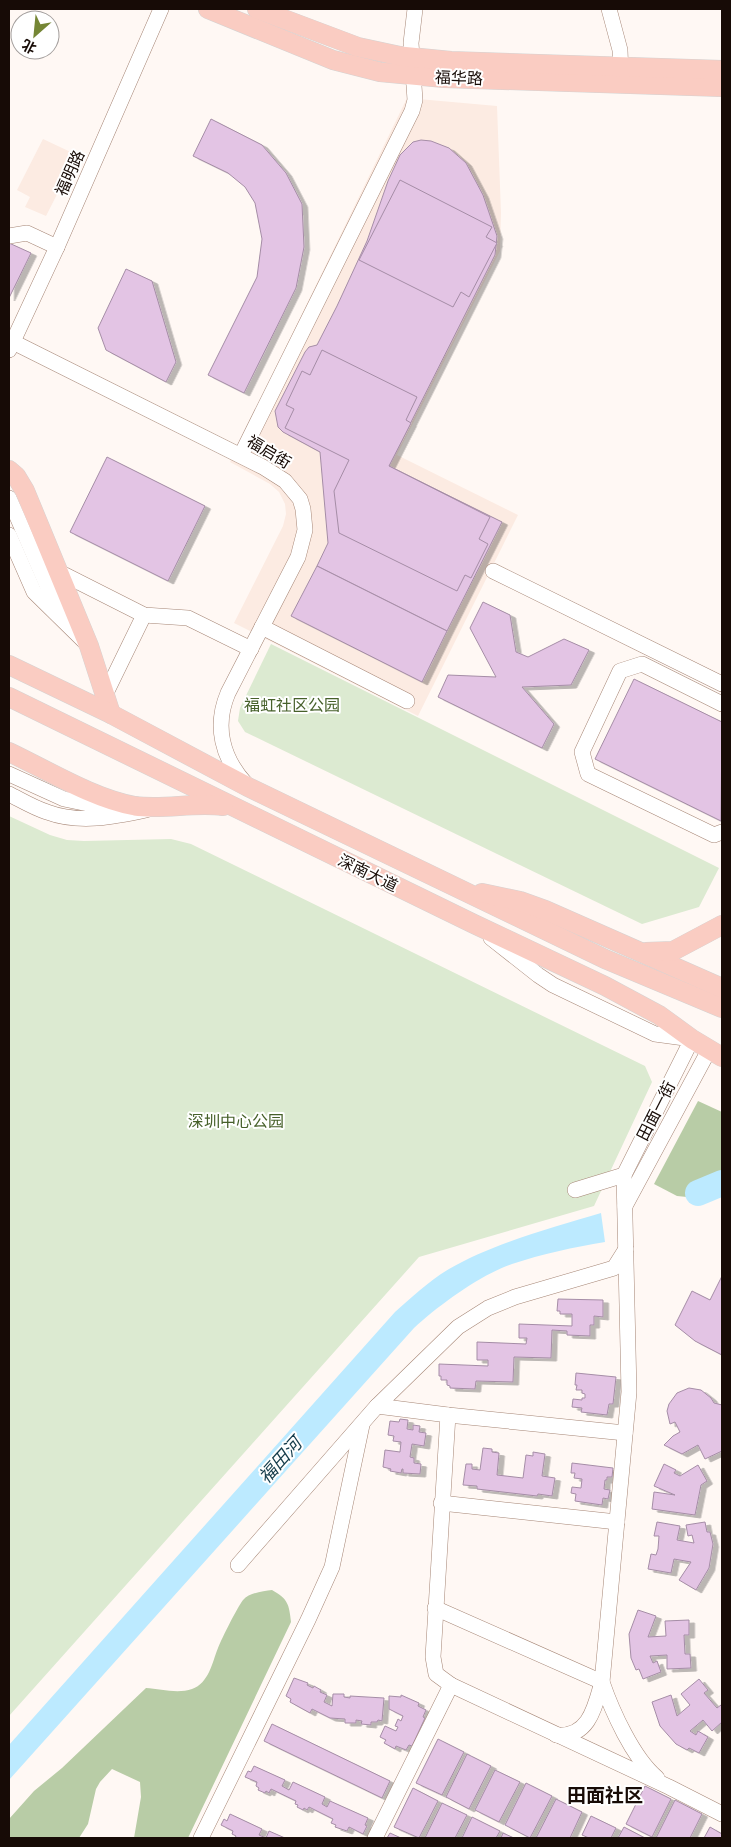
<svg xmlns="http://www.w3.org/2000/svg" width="731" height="1847" font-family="'Space Grotesk','Noto Sans SC',sans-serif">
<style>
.built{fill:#fcebe2}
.green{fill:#dcead1}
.forest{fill:#b8cca6}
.water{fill:#bceaff}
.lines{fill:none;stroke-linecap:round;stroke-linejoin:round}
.river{stroke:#bceaff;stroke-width:26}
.building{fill:#e3c4e4;stroke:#a58da6;filter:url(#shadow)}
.minor-casing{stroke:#a68676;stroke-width:16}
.major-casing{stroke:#d5d3d2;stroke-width:20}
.minor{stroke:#fff;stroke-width:15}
.major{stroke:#faccc2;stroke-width:19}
.labels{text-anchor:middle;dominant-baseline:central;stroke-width:4;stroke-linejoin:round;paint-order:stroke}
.street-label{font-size:16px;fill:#170b06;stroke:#fff}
.park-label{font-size:16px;fill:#46602a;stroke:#fff}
.water-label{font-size:18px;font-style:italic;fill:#133b4a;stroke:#fff}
.quarter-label{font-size:19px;font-weight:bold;fill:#170b06;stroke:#fff}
</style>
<defs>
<filter id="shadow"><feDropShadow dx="5.5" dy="3" stdDeviation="0" flood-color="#0004"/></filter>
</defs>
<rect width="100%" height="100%" fill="#fff8f4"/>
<!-- built -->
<g class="built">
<path d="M 407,98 L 497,106 L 501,213 L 500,251 L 397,455 L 518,515 L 418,716 L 234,623 L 283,526 L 286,514 L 285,504 L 279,492 L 270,484 L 230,462 Z"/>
<path d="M 43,139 L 77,155 L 46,216 L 25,207 L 30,197 L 17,190 Z"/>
</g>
<!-- green -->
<g class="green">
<path d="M 271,644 L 719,868 L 699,907 L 642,924 L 245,732 L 238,721 L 240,708 Z"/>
<path d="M 9,816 L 50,835 L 67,840 L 84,841 L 171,839 L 191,844 L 645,1066 L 652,1082 L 594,1206 L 419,1257 L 9,1716 Z"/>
</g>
<!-- forest -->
<g class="forest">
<path d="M 698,1101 L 722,1112 L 722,1175 L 687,1197 L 677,1196 L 654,1184 Z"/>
<path d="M 272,1590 C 288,1599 289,1604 291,1622 L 188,1838 L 134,1838 L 141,1797 L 140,1782 L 112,1769 L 100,1782 L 96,1789 L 88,1824 L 79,1838 L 9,1838 L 9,1819 L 34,1791 L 62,1768 L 146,1688 C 160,1689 178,1694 192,1689 C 209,1683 212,1663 218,1648 C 222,1638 237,1608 243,1600 C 249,1593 263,1591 272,1590 Z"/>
</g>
<!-- water -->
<path class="water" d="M 601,1213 L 605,1242 C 574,1247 542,1254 512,1264 C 480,1275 439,1305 414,1328 L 9,1780 L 9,1745 L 395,1312 C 412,1297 429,1281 449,1269 C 492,1244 553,1227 601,1213 Z"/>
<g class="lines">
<!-- river -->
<path class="river" d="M 698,1193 L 722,1183"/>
</g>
<!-- building -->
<g class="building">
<path d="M 211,119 L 262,145 L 286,173 L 302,204 L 304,247 L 296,288 L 244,393 L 208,375 L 257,277 L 262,239 L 255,203 L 245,187 L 228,173 L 193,156 Z"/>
<path d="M 421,140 L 431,141 L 449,148 L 466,163 L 483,195 L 497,236 L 495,255 L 389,466 L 502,522 L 447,631 L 317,566 L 328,543 L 320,452 L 283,432 L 278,427 L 275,411 L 305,352 L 309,347 L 317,345 L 337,306 L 367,241 L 388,181 L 400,155 L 413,142 Z"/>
<path d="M 400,180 L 492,227 L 486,237 L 497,243 L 469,297 L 461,292 L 453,307 L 359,260 Z"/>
<path d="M 9,243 L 31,253 L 9,298 Z"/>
<path d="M 126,269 L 152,281 L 176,362 L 166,382 L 106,350 L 98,328 Z"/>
<path d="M 322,350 L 417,397 L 406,420 L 411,423 L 389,466 L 490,517 L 479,539 L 488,544 L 471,578 L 465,575 L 457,591 L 339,533 L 334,491 L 349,460 L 285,428 L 294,409 L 286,405 L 302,371 L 310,375 Z"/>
<path d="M 107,457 L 205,506 L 168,581 L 70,532 Z"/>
<path d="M 317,566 L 447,631 L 422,682 L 291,616 Z"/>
<path d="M 483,602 L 510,615 L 516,652 L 528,657 L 564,639 L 589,650 L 571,685 L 522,687 L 554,724 L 542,748 L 438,697 L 448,675 L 496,677 L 470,628 Z"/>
<path d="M 634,679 L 722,722 L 721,821 L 595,759 Z"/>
<path d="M 722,1276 L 722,1355 L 695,1341 L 675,1325 L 692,1291 L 710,1300 Z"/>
<path d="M 558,1299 L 603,1300 L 603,1317 L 594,1316 L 594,1325 L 590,1325 L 590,1336 L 567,1335 L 567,1331 L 552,1330 L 551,1358 L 514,1357 L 513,1382 L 476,1381 L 475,1389 L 450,1388 L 450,1386 L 447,1385 L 447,1380 L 441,1380 L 441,1376 L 439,1376 L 439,1364 L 488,1366 L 488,1360 L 477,1360 L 477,1342 L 526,1344 L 527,1338 L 519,1338 L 519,1324 L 572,1326 L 572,1314 L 560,1314 L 560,1311 L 557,1311 Z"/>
<path d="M 576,1373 L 616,1377 L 613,1404 L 609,1404 L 607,1415 L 581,1412 L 582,1408 L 572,1407 L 573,1399 L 582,1400 L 582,1398 L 585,1398 L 585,1394 L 582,1393 L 582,1390 L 576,1390 L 577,1385 L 575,1385 Z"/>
<path d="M 689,1388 L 701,1390 L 711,1398 L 714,1403 L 722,1405 L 722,1451 L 705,1459 L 698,1445 L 682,1454 L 664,1445 L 673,1436 L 680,1432 L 675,1422 L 670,1424 L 667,1411 L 669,1404 L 677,1393 Z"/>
<path d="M 400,1419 L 408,1420 L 407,1429 L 413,1430 L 413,1425 L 420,1426 L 419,1432 L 426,1433 L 424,1446 L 412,1444 L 410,1457 L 414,1458 L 414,1463 L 421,1464 L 420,1474 L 403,1473 L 403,1469 L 402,1469 L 401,1473 L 390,1471 L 391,1469 L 383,1467 L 385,1450 L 400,1452 L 401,1442 L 393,1441 L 394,1436 L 388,1435 L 390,1421 L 399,1422 Z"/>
<path d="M 483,1448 L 492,1449 L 492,1452 L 499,1453 L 497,1475 L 523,1478 L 526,1455 L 533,1456 L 533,1452 L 545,1454 L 542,1476 L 555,1478 L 552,1496 L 538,1494 L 537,1496 L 477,1489 L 477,1486 L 463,1485 L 466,1464 L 472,1464 L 472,1469 L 480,1470 Z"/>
<path d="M 572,1463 L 613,1468 L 612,1477 L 607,1477 L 607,1480 L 605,1480 L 604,1489 L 610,1490 L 608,1499 L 603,1498 L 602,1505 L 575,1501 L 576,1494 L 571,1493 L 572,1487 L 581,1488 L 582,1479 L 574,1478 L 575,1473 L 571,1473 Z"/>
<path d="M 664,1464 L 676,1470 L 674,1473 L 680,1476 L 698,1465 L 707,1481 L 701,1485 L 695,1515 L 652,1509 L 654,1492 L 675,1495 L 654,1486 Z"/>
<path d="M 657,1522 L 680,1526 L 677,1540 L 694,1543 L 692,1535 L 688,1536 L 686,1525 L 705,1522 L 707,1532 L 710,1532 L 713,1544 L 709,1568 L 696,1590 L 679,1580 L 691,1562 L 674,1559 L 671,1573 L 648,1569 L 651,1554 L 656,1555 L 658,1549 L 659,1536 L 654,1536 Z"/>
<path d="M 638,1610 L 656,1616 L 648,1637 L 666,1636 L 665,1621 L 689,1620 L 689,1635 L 684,1635 L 685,1654 L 690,1654 L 691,1668 L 667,1669 L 667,1655 L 650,1656 L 653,1663 L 657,1661 L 661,1672 L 643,1679 L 639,1669 L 636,1670 L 631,1658 L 629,1634 Z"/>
<path d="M 294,1678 L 308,1683 L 307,1685 L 313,1688 L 314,1686 L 321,1690 L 320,1692 L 327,1695 L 324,1702 L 332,1706 L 333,1694 L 344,1694 L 344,1697 L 350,1698 L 350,1696 L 384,1698 L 382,1721 L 378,1720 L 377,1722 L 371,1722 L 371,1725 L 361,1724 L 362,1721 L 356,1720 L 356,1723 L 345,1723 L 345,1719 L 330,1718 L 312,1709 L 310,1713 L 290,1702 L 291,1699 L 286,1696 Z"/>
<path d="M 699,1679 L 708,1690 L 704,1693 L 717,1708 L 721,1705 L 722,1707 L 722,1722 L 712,1731 L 703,1720 L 690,1731 L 696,1735 L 698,1731 L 708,1737 L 699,1753 L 689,1748 L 687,1750 L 676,1744 L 660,1726 L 652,1702 L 671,1695 L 677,1716 L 690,1705 L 681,1694 Z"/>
<path d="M 401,1695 L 419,1703 L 418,1706 L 426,1710 L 423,1717 L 425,1718 L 412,1746 L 409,1745 L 406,1750 L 396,1746 L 395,1749 L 384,1743 L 386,1740 L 380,1737 L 385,1726 L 396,1731 L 398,1727 L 395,1726 L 398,1719 L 401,1721 L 403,1716 L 389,1709 L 389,1696 L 401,1697 Z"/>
<path d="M 272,1724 L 390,1781 L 382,1798 L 264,1741 Z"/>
<path d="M 438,1739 L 464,1752 L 442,1795 L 416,1783 Z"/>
<path d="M 467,1754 L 491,1766 L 469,1809 L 446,1797 Z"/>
<path d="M 254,1766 L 285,1780 L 282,1786 L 289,1790 L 293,1782 L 325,1797 L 322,1804 L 327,1807 L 330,1801 L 368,1818 L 365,1825 L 367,1826 L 363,1834 L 349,1827 L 347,1831 L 335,1827 L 336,1825 L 331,1823 L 333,1819 L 309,1807 L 307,1810 L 304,1808 L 303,1810 L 297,1807 L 298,1805 L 295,1804 L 296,1801 L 271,1789 L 269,1793 L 266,1791 L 265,1793 L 258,1790 L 259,1788 L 256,1786 L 257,1782 L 245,1777 L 248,1771 L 251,1772 Z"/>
<path d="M 495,1770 L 520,1782 L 499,1822 L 475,1810 Z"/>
<path d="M 526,1783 L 552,1796 L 530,1838 L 505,1825 Z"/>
<path d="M 645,1786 L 671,1799 L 652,1837 L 626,1824 Z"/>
<path d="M 413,1788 L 438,1801 L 419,1838 L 394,1827 Z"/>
<path d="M 556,1799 L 582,1812 L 570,1838 L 536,1838 Z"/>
<path d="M 675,1800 L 702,1814 L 690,1838 L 656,1838 Z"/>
<path d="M 442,1803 L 467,1815 L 455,1838 L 425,1838 Z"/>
<path d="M 230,1814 L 262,1829 L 259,1835 L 266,1838 L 269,1831 L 285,1838 L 235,1838 L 236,1836 L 232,1834 L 233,1831 L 221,1825 L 224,1819 L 227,1821 Z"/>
<path d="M 591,1816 L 616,1828 L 611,1838 L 589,1838 L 582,1835 Z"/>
<path d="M 472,1817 L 500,1831 L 496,1838 L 462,1838 Z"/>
<path d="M 624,1827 L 645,1838 L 618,1838 Z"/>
<path d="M 710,1827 L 722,1834 L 722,1838 L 704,1838 Z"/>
<path d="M 390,1833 L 401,1838 L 387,1838 Z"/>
<path d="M 503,1833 L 514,1838 L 501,1838 Z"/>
</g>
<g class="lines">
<!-- minor casing -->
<g class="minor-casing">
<g id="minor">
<path d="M 609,9 L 620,50 L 621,76"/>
<path d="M 9,236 L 27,233 L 57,247"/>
<path d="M 13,342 L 263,467 L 285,481 L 300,499 L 303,509 L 305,530 L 298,557 L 228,693 C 214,726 222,758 246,784"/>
<path d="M 9,350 L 57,247 L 161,9"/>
<path d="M 241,455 L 412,111 L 415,100 L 411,43 L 415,9"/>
<path d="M 9,498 L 59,613"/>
<path d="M 9,535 L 34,592 L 86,643"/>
<path d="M 493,571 L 722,684"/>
<path d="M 59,572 L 144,615 L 188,618 L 251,649"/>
<path d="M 262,627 L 407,701"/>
<path d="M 105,695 L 144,615"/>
<path d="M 722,704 L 642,664 L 620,671 L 582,752 L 588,774 L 714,835 L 722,832"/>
<path d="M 9,774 L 64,799 L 93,805 L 119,805"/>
<path d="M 9,794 C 21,800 34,808 47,812 C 79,824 114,817 146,810"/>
<path d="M 491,938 L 538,975 L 553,985 L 655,1034 L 692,1039 L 624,1175 L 629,1392 L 602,1682 C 595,1707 589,1738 556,1735"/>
<path d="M 575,1190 L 624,1175"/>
<path d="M 625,1206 L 709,1050"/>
<path d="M 377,1406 L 448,1415 L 625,1433"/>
<path d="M 448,1415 L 433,1657 L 436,1674 L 451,1685 L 669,1787 L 722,1814"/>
<path d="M 441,1503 L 617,1522"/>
<path d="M 238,1565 L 377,1406 L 458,1327 L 488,1308 L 515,1297 L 614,1268 L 626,1249"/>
<path d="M 435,1608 L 602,1682 C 612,1711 633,1758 657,1778"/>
<path d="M 201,1838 L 308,1620 L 332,1567 L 362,1425"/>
<path d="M 375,1838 L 451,1685"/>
</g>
</g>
<!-- major casing -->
<g class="major-casing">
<g id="major">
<path d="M 208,9 L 333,60 L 380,72 L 444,78 L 722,87"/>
<path d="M 257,9 L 358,47 L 400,56 L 451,61 L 722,70"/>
<path d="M 9,470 L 16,476 L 25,491 L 89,646 L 111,714"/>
<path d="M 9,665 L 111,714 L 248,787 L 605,959 L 722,1008"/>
<path d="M 9,697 L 474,924 L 605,986 L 659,1015 L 692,1039 L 722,1057"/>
<path d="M 9,752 C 47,770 94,799 135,806 C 164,810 194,802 223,806"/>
<path d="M 482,893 L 520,901 L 545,910 L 722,988"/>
<path d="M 646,952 L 673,951 L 722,925"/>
</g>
</g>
<!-- minor -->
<use href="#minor" class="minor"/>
<!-- major -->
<use href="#major" class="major"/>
</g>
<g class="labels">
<!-- street labels -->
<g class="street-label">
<text transform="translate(459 78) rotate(2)">福华路</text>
<text transform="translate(70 173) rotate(-66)">福明路</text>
<text transform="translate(269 452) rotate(31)">福启街</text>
<text transform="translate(368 873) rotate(26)">深南大道</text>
<text transform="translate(656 1111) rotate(-63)">田面一街</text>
</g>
<!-- park labels -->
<g class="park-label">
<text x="292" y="705">福虹社区公园</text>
<text x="236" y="1121">深圳中心公园</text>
</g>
<!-- water labels -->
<g class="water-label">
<text transform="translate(280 1460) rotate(-48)">福田河</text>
</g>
<!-- quarter labels -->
<g class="quarter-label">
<text x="605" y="1795">田面社区</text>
</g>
</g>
<!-- border -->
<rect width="731" height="1847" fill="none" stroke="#170b06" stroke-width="20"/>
<!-- north arrow -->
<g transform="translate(35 35) rotate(207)"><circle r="24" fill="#ffffff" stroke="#a29d9b"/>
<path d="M0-4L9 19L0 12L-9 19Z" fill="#758635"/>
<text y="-8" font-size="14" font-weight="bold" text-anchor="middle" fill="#170b06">北</text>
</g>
</svg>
